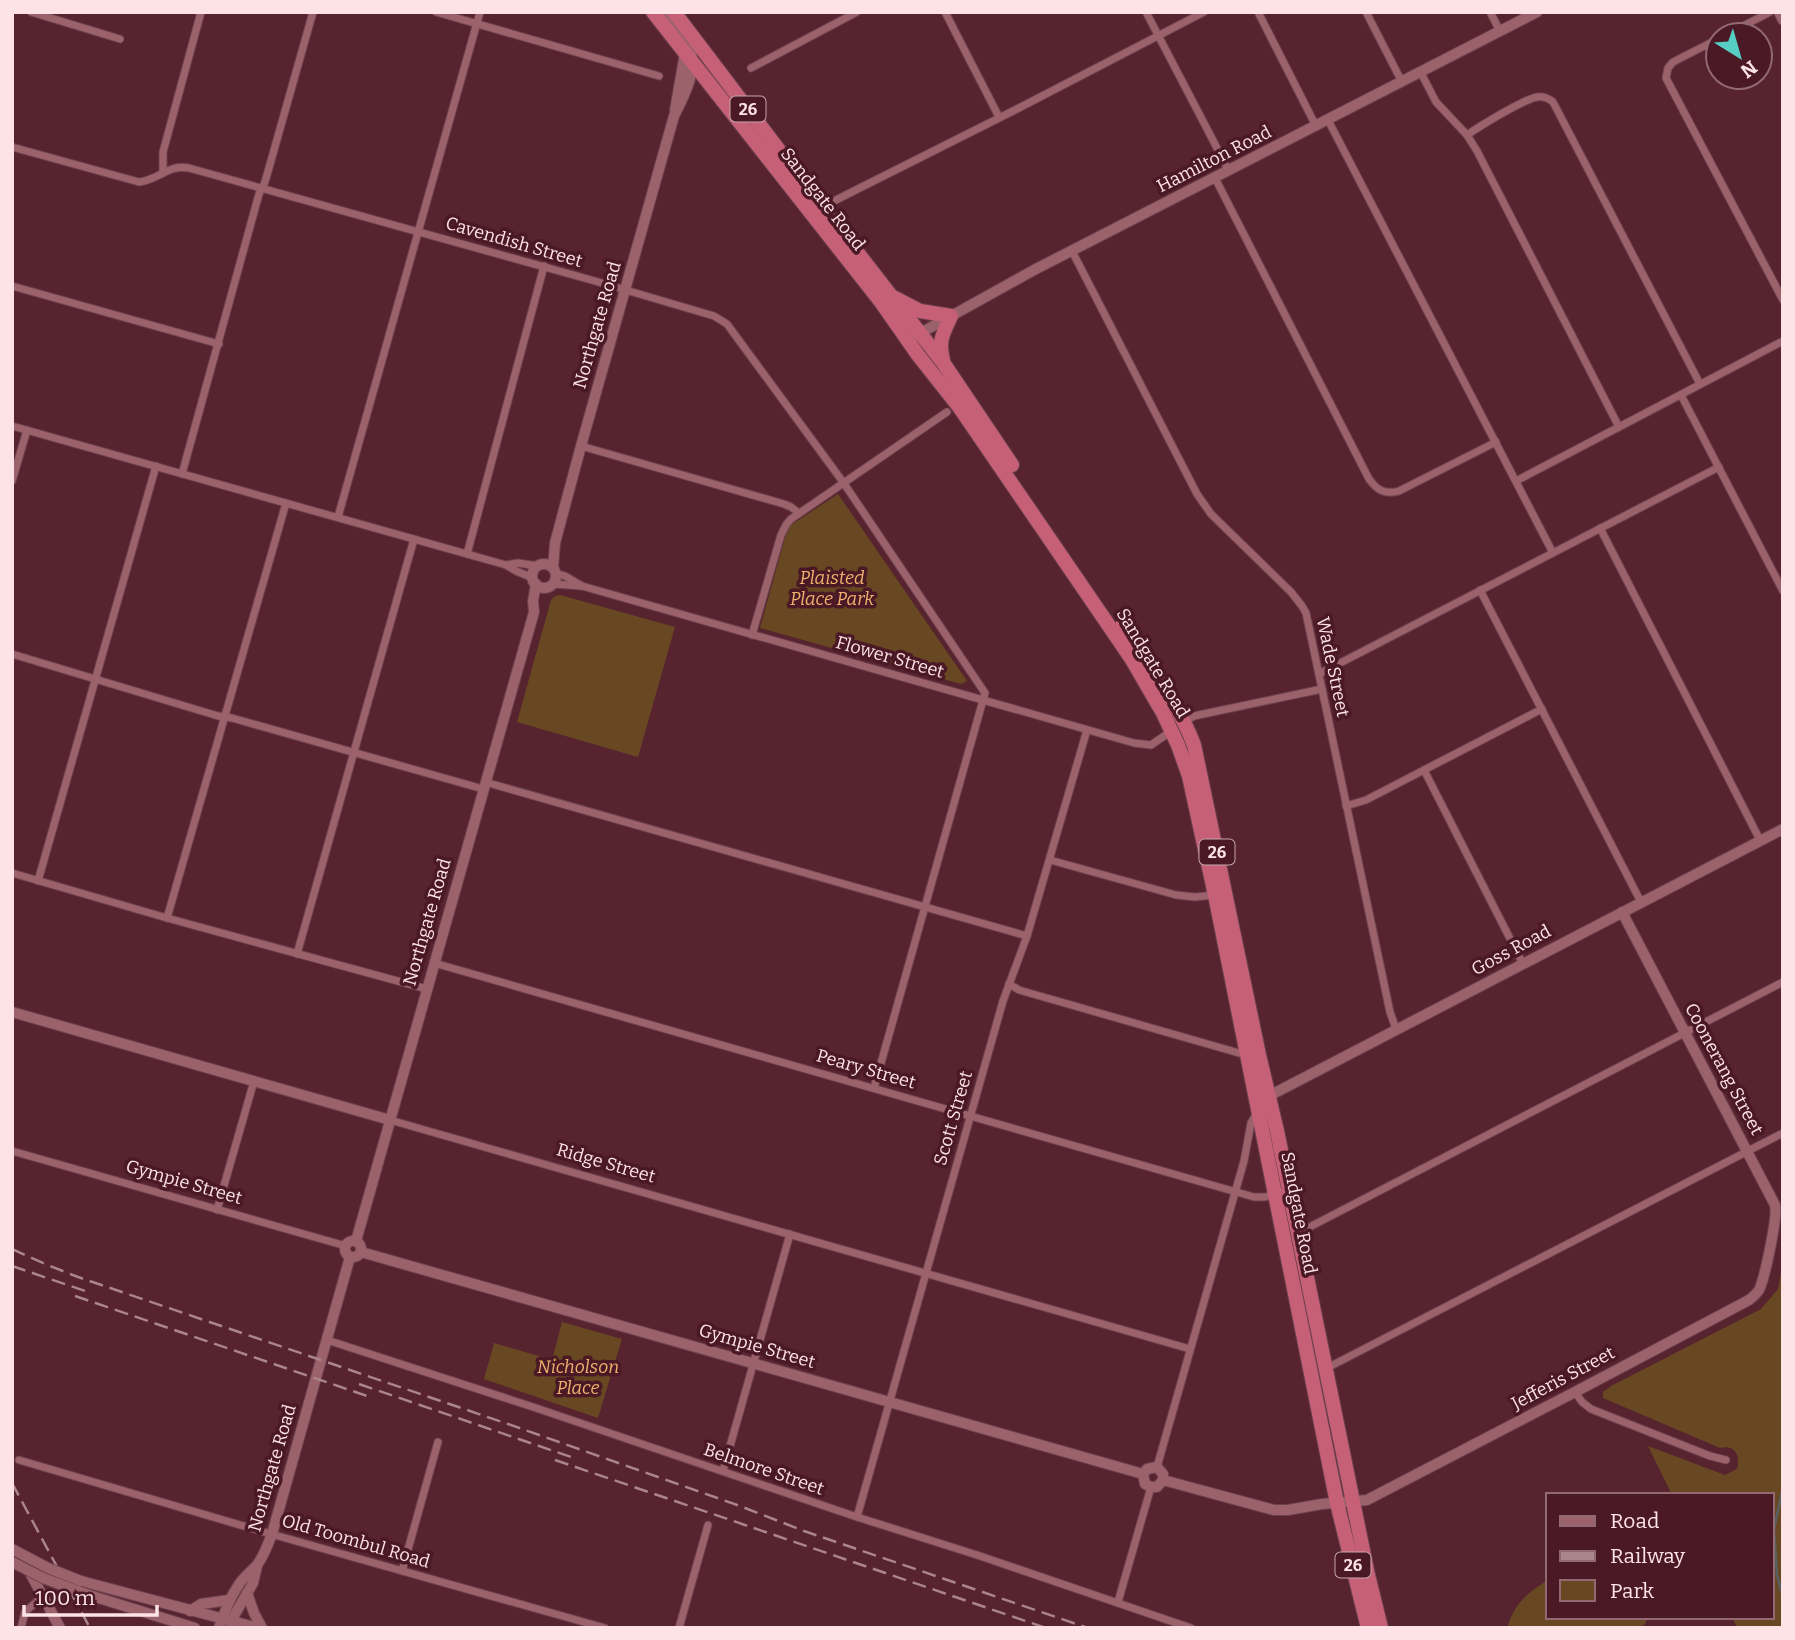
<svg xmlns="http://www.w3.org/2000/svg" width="1795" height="1640" font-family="Bitter,serif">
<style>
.green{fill:#684822}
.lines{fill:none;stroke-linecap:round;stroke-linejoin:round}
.stream{stroke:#566060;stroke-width:2.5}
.street-casing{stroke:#6c414d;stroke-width:9}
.secondary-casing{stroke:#6c414d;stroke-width:12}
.highway-casing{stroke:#6c414d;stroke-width:16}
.street{stroke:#9b626c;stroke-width:7}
.secondary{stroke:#9b626c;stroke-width:10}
.highway{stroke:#c66077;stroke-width:14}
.rail{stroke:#ab858c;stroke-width:2.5;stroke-dasharray:14 7;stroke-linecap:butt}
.secondary-bridge-casing{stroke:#6c414d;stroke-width:12;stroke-linecap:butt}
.secondary-bridge{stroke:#9b626c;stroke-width:10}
.labels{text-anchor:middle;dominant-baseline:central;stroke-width:7;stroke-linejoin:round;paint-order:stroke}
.shield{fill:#4a1925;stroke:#c7a6ac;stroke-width:2}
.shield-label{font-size:16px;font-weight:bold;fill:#fde2e6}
.street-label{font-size:18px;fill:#fde2e6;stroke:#4a1925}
.park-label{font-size:18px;font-style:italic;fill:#efb26f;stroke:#4a1925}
</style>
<rect width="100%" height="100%" fill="#56232f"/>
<!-- green -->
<g class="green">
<path d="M 838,494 L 967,681 L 961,684 L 760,628 L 788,527 Z"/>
<path d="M 560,595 L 675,627 L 638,757 L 517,722 L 551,600 L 555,596 Z"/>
<path d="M 1783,1261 L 1783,1628 L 1737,1628 L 1732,1617 L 1772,1617 L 1772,1495 L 1672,1495 L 1648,1446 L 1725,1475 L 1737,1469 C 1741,1456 1735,1444 1720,1448 L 1603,1398 L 1603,1392 L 1611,1386 L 1761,1309 L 1778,1289 Z"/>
<path d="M 562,1322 L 622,1339 L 598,1418 L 484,1379 L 494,1343 L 552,1360 Z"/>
<path d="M 1548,1580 L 1548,1617 L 1648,1617 L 1645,1624 L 1640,1628 L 1507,1628 C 1515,1603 1527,1593 1548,1580 Z"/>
</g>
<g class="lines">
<!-- stream -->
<path class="stream" d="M 1783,1487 L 1774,1529 L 1777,1575 L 1783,1597"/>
<!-- street casing -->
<g class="street-casing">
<g id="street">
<path d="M 31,12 L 120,39"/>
<path d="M 436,12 L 659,76"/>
<path d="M 945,12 L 999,117"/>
<path d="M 1146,12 L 1229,171"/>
<path d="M 1258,12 L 1316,126"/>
<path d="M 1366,12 L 1402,82"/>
<path d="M 1490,12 L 1500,31"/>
<path d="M 1726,35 L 1770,12"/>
<path d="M 1718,39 L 1673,62 L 1668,68 L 1666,78 L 1783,300"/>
<path d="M 751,68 L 857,12"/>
<path d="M 1421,73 L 1436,102 L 1467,135 L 1477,151 L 1619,427"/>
<path d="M 1328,120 L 1553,553"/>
<path d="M 1467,135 C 1480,126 1524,99 1537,97 C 1544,96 1548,98 1553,102 L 1700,384"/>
<path d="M 12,147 L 139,182 C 159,180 168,164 189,168 L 595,281 L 714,316 L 727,324 L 843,482 L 985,693 L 874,1088"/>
<path d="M 163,173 L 163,152 L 201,12"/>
<path d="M 1215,178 L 1369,479 C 1377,490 1385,495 1399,491 L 1496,442"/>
<path d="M 822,207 L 1013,111 L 1204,12"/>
<path d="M 1072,251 L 1197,494 L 1211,514 L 1291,592 L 1302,606 L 1306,613 L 1390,1012 L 1396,1029"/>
<path d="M 12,286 L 219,344"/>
<path d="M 1681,395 L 1783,591"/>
<path d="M 12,426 L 506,565 L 516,571 L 533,578"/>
<path d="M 581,446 L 784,504 L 791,507 L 799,513"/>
<path d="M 182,474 L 259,194 L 265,182 L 313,12"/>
<path d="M 12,481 L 27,430"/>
<path d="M 1516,481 L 1783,341"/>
<path d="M 338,517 L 480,12"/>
<path d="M 1600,528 L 1760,840"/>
<path d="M 467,554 L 544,266"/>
<path d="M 506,565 L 518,563 L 538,566"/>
<path d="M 555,573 L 565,576 L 582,586"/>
<path d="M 553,584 L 582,586 L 1134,743 L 1151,745 L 1173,730"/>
<path d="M 1480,590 L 1641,902"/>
<path d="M 752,635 L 781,535 L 786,525 L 791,519 L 947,412"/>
<path d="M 12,654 L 218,716 L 232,718 L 483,789"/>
<path d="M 1319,674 L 1719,467"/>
<path d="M 1182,723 L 1194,716 L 1322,689"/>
<path d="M 1424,770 L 1523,964"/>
<path d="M 485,782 L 1027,936"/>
<path d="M 1346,806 L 1366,800 L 1542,709"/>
<path d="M 1050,860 L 1176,895 L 1195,897 L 1215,895"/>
<path d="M 12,873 L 167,918 L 427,989"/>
<path d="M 38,881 L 156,466"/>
<path d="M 167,918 L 286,503"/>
<path d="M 297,954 L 414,539"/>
<path d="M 434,963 L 1254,1197 L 1265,1197 L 1289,1190"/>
<path d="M 1009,984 L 1019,990 L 1246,1055"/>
<path d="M 390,1120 L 1190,1349"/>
<path d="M 12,1151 L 346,1246"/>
<path d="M 217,1210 L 254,1081"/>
<path d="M 1298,1233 L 1783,982"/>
<path d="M 327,1340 L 536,1408 L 857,1517 L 977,1555 L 1191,1628"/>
<path d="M 1325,1369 L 1783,1133"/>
<path d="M 1575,1392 L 1582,1402 L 1591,1409 L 1710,1456 L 1726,1460"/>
<path d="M 19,1460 L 264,1532 L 605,1628"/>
<path d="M 1157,1467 L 1244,1161 L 1251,1123 L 1258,1111"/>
<path d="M 723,1471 L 790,1234"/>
<path d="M 857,1517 L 1003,1001 L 1027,936 L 1087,730"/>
<path d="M 402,1571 L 438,1442"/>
<path d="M 1118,1602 L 1151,1487"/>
<path d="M 21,1628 L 25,1612 L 43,1596"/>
<path d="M 679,1628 L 708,1525"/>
</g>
</g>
<!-- secondary casing -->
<g class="secondary-casing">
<g id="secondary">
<path d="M 1779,12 L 1783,20"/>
<path d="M 675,110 L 685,53"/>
<path d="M 908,340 L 1034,270 L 1537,12"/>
<circle cx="544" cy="576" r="12"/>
<path d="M 553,568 L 555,543 L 581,446 L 674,116 C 684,96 698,71 690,48 C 685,35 672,23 664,12"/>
<path d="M 12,1012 L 390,1120"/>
<path d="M 1265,1098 L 1783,829"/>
<circle cx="353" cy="1249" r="8"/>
<path d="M 356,1241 L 534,612 L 533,601 L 536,584"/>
<path d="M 361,1252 L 1143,1474"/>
<path d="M 1143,1474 L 1147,1469 L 1157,1467 L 1163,1474 L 1163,1480"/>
<path d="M 1143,1474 L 1145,1484 L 1151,1487 L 1157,1487 L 1163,1480"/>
<path d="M 1163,1480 L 1274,1510 L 1288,1510 L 1322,1504 L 1367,1500 L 1575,1392 L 1749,1300 C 1754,1296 1758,1293 1760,1288 C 1765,1275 1778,1217 1775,1205 L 1622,912"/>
<path d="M 28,1569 L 60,1628"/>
<path d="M 81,1581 L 258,1628"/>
<path d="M 247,1593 L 254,1613 L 262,1628"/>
<path d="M 89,1595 L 195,1628"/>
<path d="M 190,1611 L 201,1604 L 229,1600"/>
<path d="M 231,1627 L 235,1614 L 253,1583 L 257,1566"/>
<path d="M 219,1628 C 224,1613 229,1599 238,1586 C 243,1577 251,1572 257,1565 C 264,1556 268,1544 272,1534 L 350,1257"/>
</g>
</g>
<!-- highway casing -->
<g class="highway-casing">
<g id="highway">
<path d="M 653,12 L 881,302 L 918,355 L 960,408 L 1131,658 L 1163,713 L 1178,745 L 1189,776 L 1215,895 L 1337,1503 L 1368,1628"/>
<path d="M 674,12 L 822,207 L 944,364 L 1012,465"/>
<path d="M 895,298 L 920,311 L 951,316 C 943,334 938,340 943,360"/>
<path d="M 1121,627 C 1147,665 1178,702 1194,745 L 1259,1055 L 1277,1131 L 1368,1575 L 1381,1628"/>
</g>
</g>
<!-- street -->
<use href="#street" class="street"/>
<!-- secondary -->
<use href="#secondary" class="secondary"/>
<!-- highway -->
<use href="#highway" class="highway"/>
<!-- rail -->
<g class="rail">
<path d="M 12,1249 L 45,1264 L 78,1277 L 508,1424 L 740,1506 L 804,1531 L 1088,1628"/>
<path d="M 12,1266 L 91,1293"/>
<path d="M 75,1296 L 370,1397"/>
<path d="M 359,1384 L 571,1457"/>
<path d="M 555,1460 L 1046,1628"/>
<path d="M 12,1483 L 90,1628"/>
</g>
<!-- secondary-bridge casing -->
<g class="secondary-bridge-casing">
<g id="secondary-bridge">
<path d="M 12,1549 L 48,1568 L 81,1581"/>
<path d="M 12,1562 L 43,1578 L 89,1595"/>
</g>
</g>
<!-- secondary-bridge -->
<use href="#secondary-bridge" class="secondary-bridge"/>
</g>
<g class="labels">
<!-- shield labels -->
<g class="shield">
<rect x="730.5" y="96.5" width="35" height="25" rx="5"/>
<rect x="1199.5" y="839.5" width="35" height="25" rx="5"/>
<rect x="1335.5" y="1552.5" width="35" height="25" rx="5"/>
</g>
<g class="shield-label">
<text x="748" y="109">26</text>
<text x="1217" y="852">26</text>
<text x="1353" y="1565">26</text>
</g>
<!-- street labels -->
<g class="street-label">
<text transform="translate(1214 159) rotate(-27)">Hamilton Road</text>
<text transform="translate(823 199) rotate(52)">Sandgate Road</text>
<text transform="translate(514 242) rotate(16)">Cavendish Street</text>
<text transform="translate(597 325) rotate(-74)">Northgate Road</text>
<text transform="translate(890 657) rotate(16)">Flower Street</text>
<text transform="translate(1153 663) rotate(59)">Sandgate Road</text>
<text transform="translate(1333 667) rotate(78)">Wade Street</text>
<text transform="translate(427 922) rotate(-74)">Northgate Road</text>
<text transform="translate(1511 950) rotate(-28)">Goss Road</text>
<text transform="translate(866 1069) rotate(16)">Peary Street</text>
<text transform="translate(1724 1069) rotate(62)">Coonerang Street</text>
<text transform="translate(953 1118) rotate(-74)">Scott Street</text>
<text transform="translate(606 1163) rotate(16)">Ridge Street</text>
<text transform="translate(184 1182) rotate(16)">Gympie Street</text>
<text transform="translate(1299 1213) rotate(79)">Sandgate Road</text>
<text transform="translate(757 1346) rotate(16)">Gympie Street</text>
<text transform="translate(1563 1378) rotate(-28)">Jefferis Street</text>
<text transform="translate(272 1468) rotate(-74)">Northgate Road</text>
<text transform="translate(764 1469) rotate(19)">Belmore Street</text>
<text transform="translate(356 1541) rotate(16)">Old Toombul Road</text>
</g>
<!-- park labels -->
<g class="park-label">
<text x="832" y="578">Plaisted<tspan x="832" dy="21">Place Park</tspan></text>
<text x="578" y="1367">Nicholson<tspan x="578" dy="21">Place</tspan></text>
</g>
</g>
<!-- border -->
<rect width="1795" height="1640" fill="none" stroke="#fde2e6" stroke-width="28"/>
<!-- legend -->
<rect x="1546" y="1493" width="228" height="126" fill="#4a1925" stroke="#926972" stroke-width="2"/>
<rect x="1560" y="1516" width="35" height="10" fill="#9b626c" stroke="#926972" stroke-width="2"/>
<text x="1610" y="1528" font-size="21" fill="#fde2e6">Road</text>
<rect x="1560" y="1551" width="35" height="10" fill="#ab858c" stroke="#926972" stroke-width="2"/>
<text x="1610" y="1563" font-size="21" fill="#fde2e6">Railway</text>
<rect x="1560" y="1580" width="35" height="21" fill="#684822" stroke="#926972" stroke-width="2"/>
<text x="1610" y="1598" font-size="21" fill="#fde2e6">Park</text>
<!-- north arrow -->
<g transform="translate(1739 56) rotate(143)"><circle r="33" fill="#4a1925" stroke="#926972" stroke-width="2"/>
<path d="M0-5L12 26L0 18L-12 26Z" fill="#56cec4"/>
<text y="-10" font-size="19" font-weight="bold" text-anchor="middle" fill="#fde2e6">N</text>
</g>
<!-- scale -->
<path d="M24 1605v10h133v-10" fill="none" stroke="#fde2e6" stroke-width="3.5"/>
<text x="35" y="1605" font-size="21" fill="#fde2e6" stroke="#4a1925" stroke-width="5" paint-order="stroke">100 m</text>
</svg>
